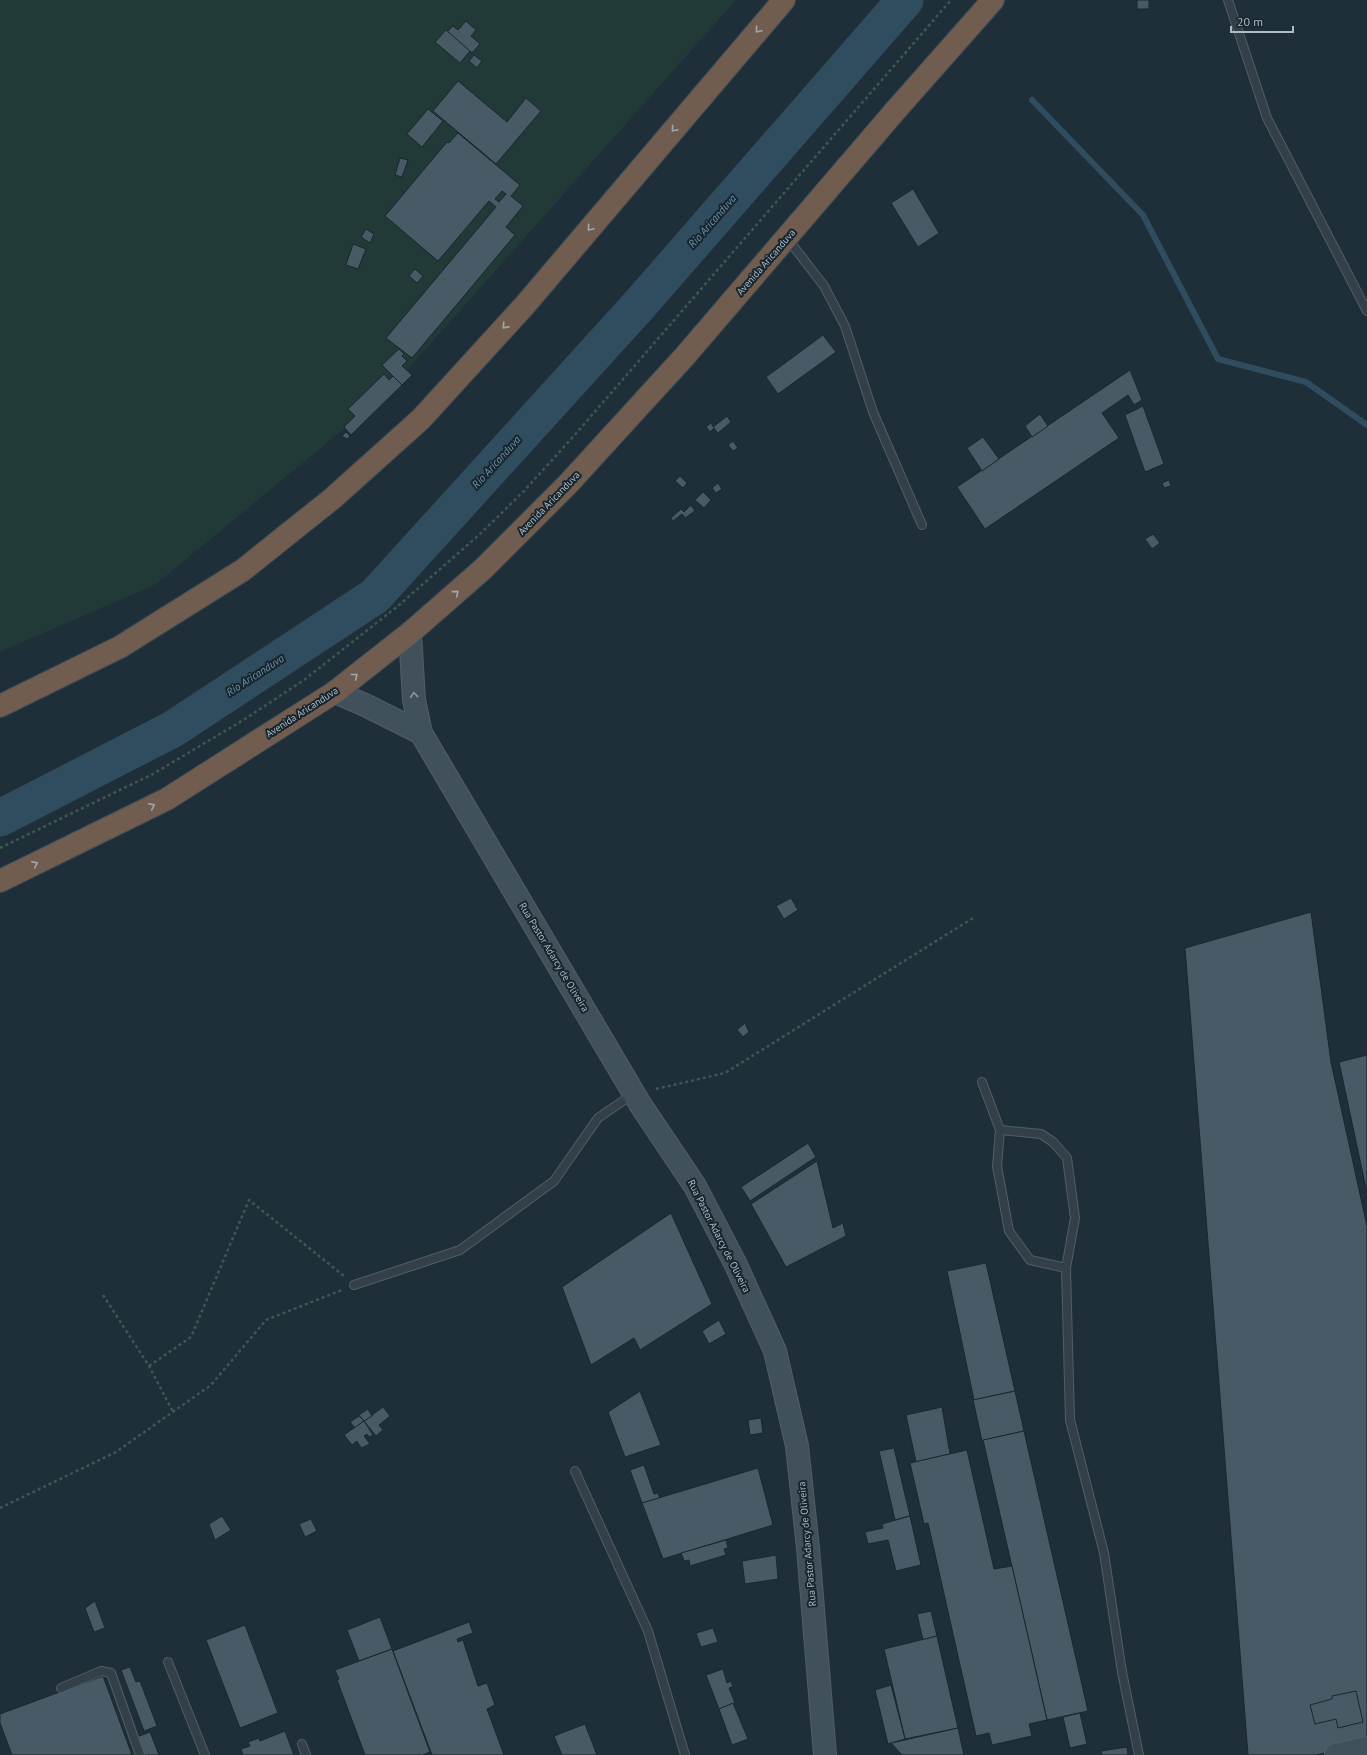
<svg xmlns="http://www.w3.org/2000/svg" width="1367" height="1755" font-family="'PT Sans',sans-serif">
<style>
.green{fill:#213a38}
.lines{fill:none;stroke-linecap:round;stroke-linejoin:round}
.stream{stroke:#304d5f;stroke-width:6}
.river{stroke:#304d5f;stroke-width:37}
.building{fill:#475a65;stroke:#1a2730;fill-rule:evenodd}
.lane-casing{stroke:#505e67;stroke-width:10}
.secondary-casing{stroke:#505e67;stroke-width:24}
.highway-casing{stroke:#3d4b54;stroke-width:24}
.path{stroke:#3f5654;stroke-width:2.5;stroke-dasharray:3 3;stroke-linecap:butt}
.lane{stroke:#334049;stroke-width:8}
.secondary{stroke:#41515c;stroke-width:22}
.highway{stroke:#705d4f;stroke-width:22}
.oneway{stroke:#a1a9ae}
.oneway2{stroke:#8797a1}
.labels{text-anchor:middle;dominant-baseline:central;stroke-width:4;stroke-linejoin:round;paint-order:stroke}
.street-label{font-size:10px;fill:#adbcc6;stroke:#18252e}
.water-label{font-size:11px;font-style:italic;fill:#6c94ab;stroke:#18252e}
</style>
<rect width="100%" height="100%" fill="#1f2f39"/>
<!-- green -->
<path class="green" d="M 0,0 L 736,0 L 385,395 L 156,584 L 0,652 Z"/>
<g class="lines">
<!-- stream -->
<path class="stream" d="M 1032,100 L 1143,215 L 1218,359 L 1306,382 L 1367,425"/>
<!-- river -->
<path class="river" d="M 0,818 L 173,729 L 375,596 L 640,304 L 905,0"/>
</g>
<!-- building -->
<g class="building">
<rect x="1137" y="0" width="12" height="9"/>
<path d="M 466,21 L 476,30 L 471,36 L 480,44 L 472,53 L 447,32 L 453,26 L 458,30 Z"/>
<path d="M 446,30 L 470,51 L 460,63 L 435,42 Z"/>
<path d="M 474,55 L 482,61 L 477,68 L 469,61 Z"/>
<path d="M 458,81 L 507,122 L 526,98 L 541,111 L 496,164 L 433,111 Z"/>
<path d="M 428,109 L 443,121 L 422,147 L 407,134 Z"/>
<path d="M 458,133 L 520,185 L 511,196 L 523,206 L 506,227 L 515,235 L 412,358 L 386,338 L 496,207 L 489,201 L 438,261 L 385,216 L 447,142 L 449,143 ZM 502,191 L 506,194 L 499,202 L 495,199 Z"/>
<path d="M 400,158 L 408,160 L 402,177 L 395,175 Z"/>
<path d="M 913,189 L 939,233 L 918,247 L 891,203 Z"/>
<path d="M 366,229 L 374,234 L 370,243 L 361,237 Z"/>
<path d="M 353,244 L 366,249 L 358,269 L 346,265 Z"/>
<path d="M 415,269 L 423,276 L 417,283 L 409,276 Z"/>
<path d="M 823,335 L 836,352 L 778,394 L 766,377 Z"/>
<path d="M 399,349 L 404,354 L 402,356 L 407,361 L 402,366 L 412,375 L 402,385 L 382,365 Z"/>
<path d="M 1130,370 L 1142,400 L 1134,405 L 1128,395 L 1102,413 L 1119,438 L 985,529 L 957,487 Z"/>
<path d="M 384,374 L 389,380 L 393,376 L 402,385 L 351,435 L 344,427 L 355,416 L 348,409 Z"/>
<path d="M 1143,406 L 1164,464 L 1145,472 L 1125,415 Z"/>
<path d="M 1040,414 L 1048,426 L 1032,437 L 1025,426 Z"/>
<path d="M 727,416 L 731,422 L 718,433 L 713,427 Z"/>
<path d="M 711,423 L 714,428 L 710,432 L 706,427 Z"/>
<path d="M 346,432 L 350,436 L 347,439 L 342,436 Z"/>
<path d="M 983,437 L 999,459 L 982,471 L 967,448 Z"/>
<path d="M 733,441 L 738,448 L 733,451 L 728,445 Z"/>
<path d="M 680,476 L 687,483 L 683,488 L 675,481 Z"/>
<path d="M 1169,480 L 1171,486 L 1164,488 L 1162,483 Z"/>
<path d="M 718,483 L 722,489 L 716,493 L 712,488 Z"/>
<path d="M 703,492 L 711,500 L 704,508 L 695,500 Z"/>
<path d="M 691,505 L 695,511 L 685,518 L 682,514 L 673,521 L 671,518 L 681,509 L 684,512 Z"/>
<path d="M 1153,534 L 1160,543 L 1152,549 L 1145,539 Z"/>
<path d="M 791,898 L 798,910 L 784,919 L 776,906 Z"/>
<path d="M 1311,912 L 1331,1062 L 1367,1226 L 1367,1744 L 1316,1755 L 1248,1755 L 1185,948 Z"/>
<path d="M 745,1023 L 749,1032 L 743,1037 L 737,1030 Z"/>
<path d="M 1367,1055 L 1367,1193 L 1339,1062 Z"/>
<path d="M 808,1143 L 816,1157 L 750,1201 L 741,1187 Z"/>
<path d="M 817,1161 L 833,1228 L 843,1223 L 846,1236 L 786,1267 L 751,1204 Z"/>
<path d="M 671,1213 L 712,1304 L 640,1350 L 634,1338 L 591,1365 L 562,1287 Z"/>
<path d="M 986,1263 L 1015,1391 L 974,1400 L 947,1271 Z"/>
<path d="M 719,1320 L 726,1334 L 709,1344 L 702,1331 Z"/>
<path d="M 640,1391 L 661,1445 L 625,1457 L 608,1412 Z"/>
<path d="M 1015,1391 L 1024,1431 L 982,1441 L 973,1400 Z"/>
<path d="M 383,1407 L 390,1416 L 379,1425 L 383,1430 L 376,1436 L 364,1421 Z"/>
<path d="M 942,1407 L 950,1454 L 916,1462 L 906,1415 Z"/>
<path d="M 368,1409 L 372,1416 L 364,1421 L 359,1415 Z"/>
<path d="M 359,1416 L 364,1421 L 355,1428 L 350,1422 Z"/>
<path d="M 761,1418 L 763,1433 L 750,1435 L 748,1420 Z"/>
<path d="M 364,1421 L 373,1435 L 369,1437 L 367,1434 L 364,1436 L 370,1444 L 361,1448 L 357,1441 L 352,1445 L 344,1435 Z"/>
<path d="M 1024,1431 L 1088,1711 L 1047,1720 L 983,1440 Z"/>
<path d="M 894,1448 L 910,1516 L 895,1520 L 879,1451 Z"/>
<path d="M 967,1450 L 994,1569 L 1012,1566 L 1047,1720 L 1029,1724 L 1032,1736 L 992,1745 L 989,1733 L 976,1736 L 928,1523 L 924,1524 L 910,1463 Z"/>
<path d="M 644,1465 L 654,1494 L 658,1493 L 660,1498 L 642,1503 L 630,1470 Z"/>
<path d="M 758,1468 L 773,1525 L 663,1559 L 642,1503 Z"/>
<path d="M 222,1516 L 231,1530 L 215,1540 L 209,1524 Z"/>
<path d="M 910,1516 L 921,1565 L 896,1571 L 888,1540 L 868,1544 L 865,1532 L 883,1528 L 882,1524 Z"/>
<path d="M 311,1519 L 317,1531 L 305,1537 L 299,1524 Z"/>
<path d="M 726,1540 L 728,1548 L 724,1549 L 726,1555 L 690,1566 L 689,1560 L 684,1561 L 681,1553 Z"/>
<path d="M 776,1555 L 778,1579 L 745,1584 L 742,1561 Z"/>
<path d="M 95,1601 L 105,1628 L 94,1632 L 85,1608 Z"/>
<path d="M 931,1611 L 937,1636 L 923,1640 L 917,1614 Z"/>
<path d="M 380,1617 L 392,1649 L 359,1661 L 347,1630 Z"/>
<path d="M 469,1622 L 473,1633 L 457,1639 L 458,1642 L 463,1640 L 478,1686 L 487,1683 L 495,1705 L 487,1709 L 504,1755 L 432,1755 L 393,1651 Z"/>
<path d="M 245,1625 L 278,1713 L 240,1728 L 206,1640 Z"/>
<path d="M 713,1628 L 718,1642 L 701,1647 L 696,1633 Z"/>
<path d="M 937,1636 L 958,1728 L 905,1739 L 884,1649 Z"/>
<path d="M 392,1649 L 430,1752 L 423,1755 L 365,1755 L 337,1680 L 339,1679 L 335,1670 Z"/>
<path d="M 130,1667 L 136,1682 L 140,1681 L 157,1726 L 144,1731 L 121,1670 Z"/>
<path d="M 723,1669 L 727,1683 L 731,1681 L 733,1687 L 729,1688 L 735,1703 L 719,1709 L 706,1675 Z"/>
<path d="M 103,1676 L 132,1755 L 12,1755 L 0,1723 L 0,1714 Z"/>
<path d="M 891,1685 L 905,1739 L 888,1744 L 875,1690 Z"/>
<path d="M 1356,1691 L 1363,1722 L 1338,1728 L 1336,1719 L 1315,1724 L 1310,1705 L 1332,1699 L 1332,1696 Z"/>
<path d="M 733,1703 L 748,1739 L 732,1745 L 719,1709 Z"/>
<path d="M 1080,1713 L 1087,1744 L 1070,1748 L 1063,1717 Z"/>
<path d="M 585,1724 L 597,1755 L 562,1755 L 554,1736 Z"/>
<path d="M 958,1728 L 964,1755 L 902,1755 L 891,1743 Z"/>
<path d="M 285,1731 L 294,1755 L 243,1755 L 241,1749 L 250,1746 L 248,1742 L 259,1738 L 260,1741 Z"/>
<path d="M 150,1732 L 159,1755 L 141,1755 L 134,1738 Z"/>
<path d="M 1127,1747 L 1128,1755 L 1102,1755 L 1101,1751 Z"/>
</g>
<g class="lines">
<!-- lane casing -->
<g class="lane-casing">
<g id="lane">
<path d="M 1228,0 L 1267,118 L 1367,311"/>
<path d="M 787,238 L 824,286 L 845,326 L 873,412 L 922,525"/>
<path d="M 982,1082 L 1000,1130 L 997,1166 L 1009,1231 L 1030,1260 L 1066,1268"/>
<path d="M 1000,1130 L 1041,1134 L 1053,1142 L 1067,1158 L 1075,1218 L 1066,1268 L 1070,1420 L 1104,1553 L 1122,1672 L 1139,1755"/>
<path d="M 354,1285 L 460,1250 L 554,1181 L 598,1118 L 633,1094"/>
<path d="M 575,1471 L 648,1631 L 685,1755"/>
<path d="M 168,1662 L 205,1755"/>
<path d="M 61,1688 L 101,1671 L 111,1673 L 140,1755"/>
<path d="M 302,1744 L 306,1755"/>
</g>
</g>
<!-- secondary casing -->
<g class="secondary-casing">
<g id="secondary">
<path d="M 410,633 L 414,700 L 421,733 L 640,1104 L 695,1186 L 736,1265 L 775,1351 L 797,1446 L 808,1548 L 825,1755"/>
<path d="M 335,692 L 365,705 L 421,733"/>
<path d="M 1336,1755 L 1367,1748"/>
</g>
</g>
<!-- highway casing -->
<g class="highway-casing">
<g id="highway">
<path d="M 0,706 L 120,647 L 243,570 L 333,498 L 421,419 L 525,305 L 784,0"/>
<path d="M 0,881 L 167,799 L 335,692 L 410,633 L 483,569 L 568,484 L 685,356 L 895,111 L 993,0"/>
</g>
</g>
<!-- path -->
<g class="path">
<path d="M 0,848 L 153,774 L 245,719 L 304,680 L 398,606 L 479,535 L 523,492 L 573,437 L 951,0"/>
<path d="M 656,1089 L 725,1073 L 973,918"/>
<path d="M 103,1295 L 149,1366 L 173,1412"/>
<path d="M 149,1366 L 191,1337 L 249,1200 L 344,1276"/>
<path d="M 0,1508 L 116,1452 L 211,1385 L 266,1320 L 342,1290"/>
</g>
<!-- lane -->
<use href="#lane" class="lane"/>
<!-- secondary -->
<use href="#secondary" class="secondary"/>
<!-- highway -->
<use href="#highway" class="highway"/>
</g>
<!-- one-way arrows -->
<defs><path id="oneway-chevron" d="M-2-3.5L2.5 0L-2 3.5" fill="none" stroke-width="1.6" stroke-linecap="round" stroke-linejoin="round"/></defs>
<g class="oneway">
<use href="#oneway-chevron" transform="translate(758 30) rotate(130)"/>
<use href="#oneway-chevron" transform="translate(674 129) rotate(130)"/>
<use href="#oneway-chevron" transform="translate(590 228) rotate(130)"/>
<use href="#oneway-chevron" transform="translate(505 326) rotate(132)"/>
<use href="#oneway-chevron" transform="translate(456 593) rotate(-41)"/>
<use href="#oneway-chevron" transform="translate(355 676) rotate(-38)"/>
<use href="#oneway-chevron" transform="translate(152 806) rotate(-26)"/>
<use href="#oneway-chevron" transform="translate(35 864) rotate(-26)"/>
</g>
<use class="oneway2" href="#oneway-chevron" transform="translate(414 695) rotate(-96)"/>
<g class="labels">
<!-- street labels -->
<g class="street-label">
<text transform="translate(766 262) rotate(-49)">Avenida Aricanduva</text>
<text transform="translate(549 503) rotate(-46)">Avenida Aricanduva</text>
<text transform="translate(302 712) rotate(-33)">Avenida Aricanduva</text>
<text transform="translate(554 957) rotate(59)">Rua Pastor Adarcy de Oliveira</text>
<text transform="translate(719 1236) rotate(63)">Rua Pastor Adarcy de Oliveira</text>
<text transform="translate(807 1544) rotate(-95)">Rua Pastor Adarcy de Oliveira</text>
</g>
<!-- water labels -->
<g class="water-label">
<text transform="translate(712 221) rotate(-49)">Rio Aricanduva</text>
<text transform="translate(496 462) rotate(-48)">Rio Aricanduva</text>
<text transform="translate(255 675) rotate(-33)">Rio Aricanduva</text>
</g>
</g>
<!-- scale -->
<path d="M1231 26v6h62v-6" fill="none" stroke="#adbcc6" stroke-width="2"/>
<text x="1237" y="26" font-size="12" fill="#adbcc6" stroke="#18252e" stroke-width="3" paint-order="stroke">20 m</text>
</svg>
